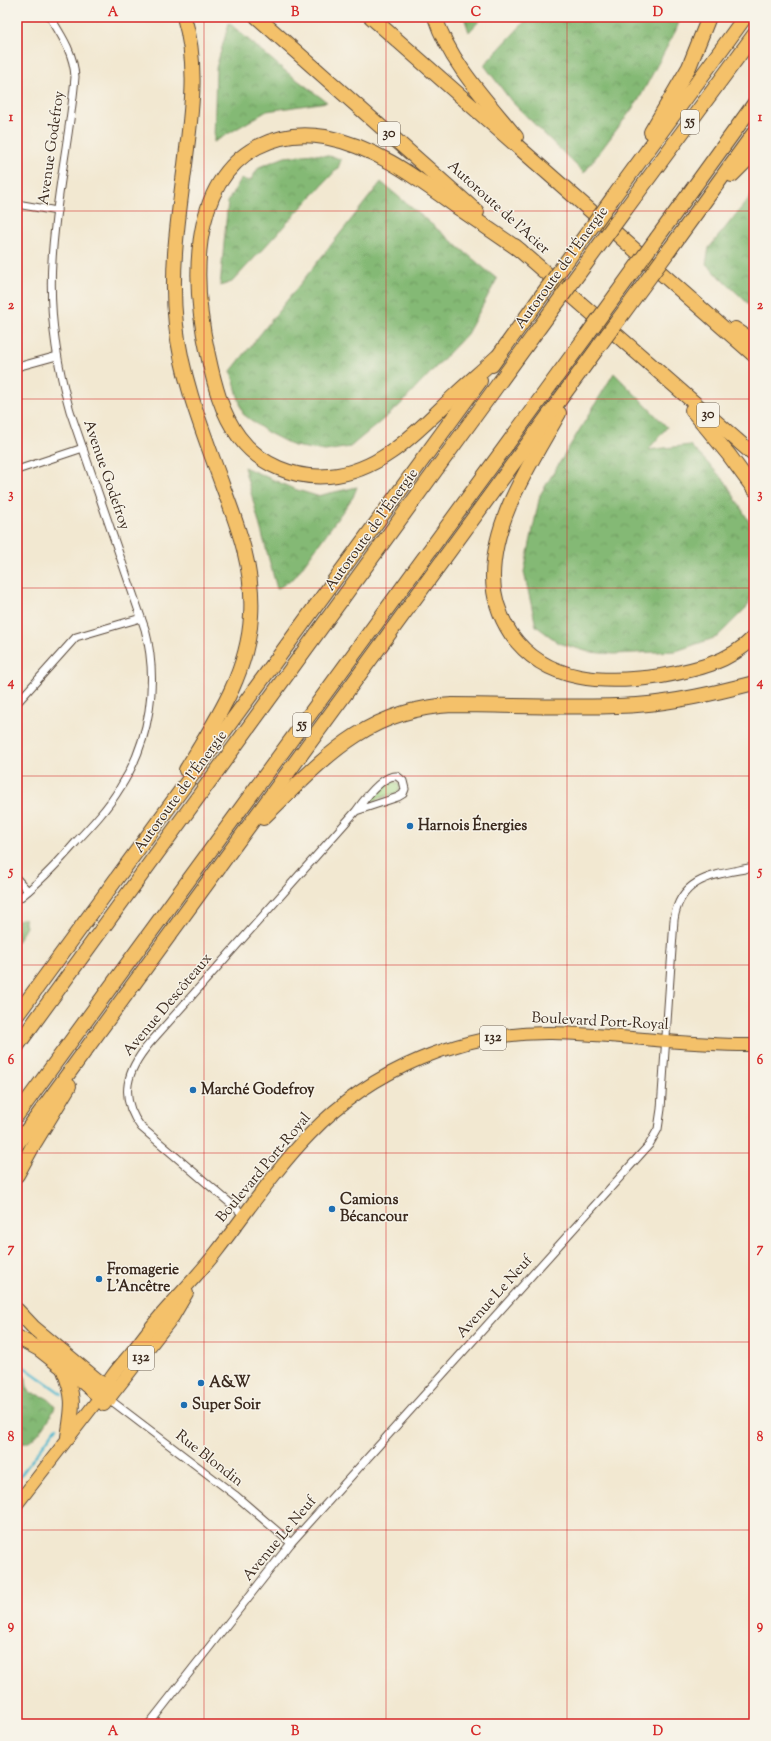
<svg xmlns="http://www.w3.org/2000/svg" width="771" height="1741" font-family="'Sorts Mill Goudy',serif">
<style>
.green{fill:#a5d988;stroke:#708253}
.forest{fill:url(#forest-crowns);stroke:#607249}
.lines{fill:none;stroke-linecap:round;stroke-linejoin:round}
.stream{stroke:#52b9cf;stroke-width:2.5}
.street-casing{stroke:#564639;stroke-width:9}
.primary-casing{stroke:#564639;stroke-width:14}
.highway-casing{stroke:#564639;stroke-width:16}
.street{stroke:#fff;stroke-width:7}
.primary{stroke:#f4c16a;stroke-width:12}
.highway{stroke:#f4c16a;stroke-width:14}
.highway-bridge-casing{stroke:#564639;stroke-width:16;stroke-linecap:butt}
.highway-bridge{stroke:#f4c16a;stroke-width:14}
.grid{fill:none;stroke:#d62828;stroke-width:1;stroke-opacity:0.55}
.poi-dot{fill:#1f6fb2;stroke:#f7f3e8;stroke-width:1.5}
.labels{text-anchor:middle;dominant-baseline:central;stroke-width:3;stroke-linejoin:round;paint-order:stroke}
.shield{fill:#f7f3e8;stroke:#73665b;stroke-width:1}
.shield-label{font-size:14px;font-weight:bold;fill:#3b2a1e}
.street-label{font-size:15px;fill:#3b2a1e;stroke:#f7f3e8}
.poi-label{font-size:15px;font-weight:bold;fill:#3b2a1e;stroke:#f7f3e8;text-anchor:start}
.neatline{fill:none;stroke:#d62828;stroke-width:1.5}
.grid-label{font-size:13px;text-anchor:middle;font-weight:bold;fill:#d62828}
</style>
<defs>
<pattern id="forest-crowns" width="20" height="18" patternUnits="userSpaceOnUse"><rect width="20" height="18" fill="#84b974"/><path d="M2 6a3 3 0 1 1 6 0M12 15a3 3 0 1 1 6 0" fill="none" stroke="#6d975f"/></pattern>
</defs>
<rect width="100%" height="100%" fill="#f7f3e8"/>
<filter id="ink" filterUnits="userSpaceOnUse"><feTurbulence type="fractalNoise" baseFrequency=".025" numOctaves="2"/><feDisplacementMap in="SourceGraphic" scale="8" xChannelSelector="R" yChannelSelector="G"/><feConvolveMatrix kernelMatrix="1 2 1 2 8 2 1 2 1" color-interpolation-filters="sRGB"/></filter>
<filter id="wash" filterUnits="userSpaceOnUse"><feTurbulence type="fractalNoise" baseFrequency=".012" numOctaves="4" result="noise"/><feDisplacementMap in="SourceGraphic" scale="16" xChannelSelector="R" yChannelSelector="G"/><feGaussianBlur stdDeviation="0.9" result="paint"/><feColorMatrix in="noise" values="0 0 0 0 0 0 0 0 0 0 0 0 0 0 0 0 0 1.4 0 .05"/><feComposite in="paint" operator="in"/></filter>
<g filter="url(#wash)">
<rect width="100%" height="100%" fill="#f2e8d1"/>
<!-- green -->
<path class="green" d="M 393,781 L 399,784 L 400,787 L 398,792 L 366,803 L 383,786 Z"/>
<!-- forest -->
<g class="forest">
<path d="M 464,17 L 483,17 L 469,32 Z"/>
<path d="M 529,17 L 681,17 L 676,30 L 638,101 L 584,173 L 512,102 L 484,65 Z"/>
<path d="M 229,23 L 284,70 L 327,102 L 267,111 L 214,142 L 216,68 Z"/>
<path d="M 313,154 L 335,157 L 341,160 L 338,168 L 232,282 L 220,286 L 228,201 L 241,179 L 250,181 L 259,167 L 285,157 Z"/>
<path d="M 381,182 L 497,279 L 467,334 L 399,406 L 350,447 L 325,451 L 294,446 L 267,432 L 243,414 L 231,371 Z"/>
<path d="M 754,192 L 754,309 L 706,264 L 709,248 Z"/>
<path d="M 614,373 L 667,427 L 648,450 L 690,445 L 725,481 L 754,530 L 754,583 L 748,606 L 717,637 L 676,651 L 614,654 L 589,652 L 559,643 L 536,626 L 524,572 L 540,495 Z"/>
<path d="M 244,467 L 294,489 L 317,496 L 357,487 L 353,497 L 295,577 L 277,589 Z"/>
<path d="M 24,918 L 26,927 L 17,942 L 17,921 Z"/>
<path d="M 17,1367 L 26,1378 L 27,1387 L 31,1394 C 40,1394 51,1398 55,1407 C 51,1417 37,1440 26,1443 C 23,1444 20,1442 17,1441 Z"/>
</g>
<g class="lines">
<!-- stream -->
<g class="stream">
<path d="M 17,1362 L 62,1394"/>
<path d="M 17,1480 L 57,1427"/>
</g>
</g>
</g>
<g filter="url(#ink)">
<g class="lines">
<!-- street casing -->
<g class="street-casing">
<g id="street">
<path d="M 17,204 L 57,211"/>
<path d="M 17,367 L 57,356"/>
<path d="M 17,470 L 83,448"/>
<path d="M 17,703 L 76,637 L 141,618"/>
<path d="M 17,879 L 28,891"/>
<path d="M 17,900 C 39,883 58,863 76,842 C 92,825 108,808 120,788 C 150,741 159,682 145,629 L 70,411 C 56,362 49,312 52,261 C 55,199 70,138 75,77 C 74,54 62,36 50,17"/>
<path d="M 244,1215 L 141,1127 C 118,1097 127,1070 149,1044 L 356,811 C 363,801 383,774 397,776 L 403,781 L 405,789 L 403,794 L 398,797 L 356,811"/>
<path d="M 109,1399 L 235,1495 L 291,1543"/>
<path d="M 149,1724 L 291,1543 L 649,1145 L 658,1129 L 661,1109 L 674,920 C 680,875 718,875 754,867"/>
</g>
</g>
<!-- primary casing -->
<g class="primary-casing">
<g id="primary">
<path d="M 104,1405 L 173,1317 L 187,1293"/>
<path d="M 17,1504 L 100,1397 C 107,1380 119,1367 130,1354 C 142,1339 153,1323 166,1309 C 183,1290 201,1272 217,1251 C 247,1212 276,1169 310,1134 C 372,1069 462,1032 551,1033 C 619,1034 686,1046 754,1045"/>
</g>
</g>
<!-- highway casing -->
<g class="highway-casing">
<g id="highway">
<path d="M 184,17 C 199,66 191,115 185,165 C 178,219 170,271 176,325 C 182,381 204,434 223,487 C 239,529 254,570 251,616 C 248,674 215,722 186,770"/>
<path d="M 257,17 L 477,212"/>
<path d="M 371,17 L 754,355"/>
<path d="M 435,17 C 450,63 486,100 516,137"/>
<path d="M 651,132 L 689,67 L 709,17"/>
<path d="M 732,175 L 754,153"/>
<path d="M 612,199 L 745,17"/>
<path d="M 625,210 L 754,35"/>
<path d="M 657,238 L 754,104"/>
<path d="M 515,246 L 754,455"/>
<path d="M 670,249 L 754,133"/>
<path d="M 735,329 L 754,342"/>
<path d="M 497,357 C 483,370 469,382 455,395 C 419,429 382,472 329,476 C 294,479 260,465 239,437 C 221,413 214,383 208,355 C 193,288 187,185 257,147 C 278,136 302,133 325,137 C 377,147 418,179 460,209 C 480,223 501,237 521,251"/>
<path d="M 492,365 L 542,295"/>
<path d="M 692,410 L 729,455 L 754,489"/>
<path d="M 559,413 C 531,463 493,518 493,577 C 493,597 500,617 511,634 C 546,684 607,684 661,676 C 695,670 729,663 754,637"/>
<path d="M 263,818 C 321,762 364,709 452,705 C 513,705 576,709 637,705 C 677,702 715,693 754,683"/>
<path d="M 17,1015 L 480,381"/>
<path d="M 17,1046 L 555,306"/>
<path d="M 17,1115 L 587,335"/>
<path d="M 17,1144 L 599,346"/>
<path d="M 17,1175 L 35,1142 L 69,1086"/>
<path d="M 17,1310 L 34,1328 L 104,1386 L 109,1399"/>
<path d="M 17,1337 L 39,1349 L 63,1368 L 76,1376 L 100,1397 L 109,1399"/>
<path d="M 63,1368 C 75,1397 73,1406 68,1437"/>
</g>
</g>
<!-- street -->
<use href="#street" class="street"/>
<!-- primary -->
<use href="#primary" class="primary"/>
<!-- highway -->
<use href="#highway" class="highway"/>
<!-- highway-bridge casing -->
<g class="highway-bridge-casing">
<g id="highway-bridge">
<path d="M 542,295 L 612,199"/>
<path d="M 555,306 L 625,210"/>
<path d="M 587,335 L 657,238"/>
<path d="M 599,346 L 670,249"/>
</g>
</g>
<!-- highway-bridge -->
<use href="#highway-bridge" class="highway-bridge"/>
</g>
</g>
<!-- grid -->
<path class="grid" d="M 204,17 L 204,1724M 386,17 L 386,1724M 567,17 L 567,1724M 17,211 L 754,211M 17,399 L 754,399M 17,588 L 754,588M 17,776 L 754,776M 17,965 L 754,965M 17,1153 L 754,1153M 17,1342 L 754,1342M 17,1530 L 754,1530"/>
<!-- markers -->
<g class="poi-dot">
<circle cx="410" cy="826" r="4"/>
<circle cx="193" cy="1090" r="4"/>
<circle cx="332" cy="1209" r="4"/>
<circle cx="99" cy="1279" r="4"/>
<circle cx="201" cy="1383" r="4"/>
<circle cx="184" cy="1405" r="4"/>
</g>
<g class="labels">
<!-- shield labels -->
<g class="shield">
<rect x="681" y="110" width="18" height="24" rx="3"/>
<rect x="378" y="122" width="22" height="24" rx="3"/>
<rect x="697" y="403" width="22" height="24" rx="3"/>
<rect x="293" y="713" width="18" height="24" rx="3"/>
<rect x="480" y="1026" width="26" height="24" rx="3"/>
<rect x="128" y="1346" width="26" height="24" rx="3"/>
</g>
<g class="shield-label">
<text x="690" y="122">55</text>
<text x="389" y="134">30</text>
<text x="708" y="415">30</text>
<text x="302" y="725">55</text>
<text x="493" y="1038">132</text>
<text x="141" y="1358">132</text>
</g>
<!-- street labels -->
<g class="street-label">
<text transform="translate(52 148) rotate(-82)">Avenue Godefroy</text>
<text transform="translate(498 208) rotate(42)">Autoroute de l'Acier</text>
<text transform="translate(562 268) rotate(-54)">Autoroute de l'Énergie</text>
<text transform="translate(106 475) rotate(71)">Avenue Godefroy</text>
<text transform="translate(372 530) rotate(-54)">Autoroute de l'Énergie</text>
<text transform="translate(181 792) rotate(-54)">Autoroute de l'Énergie</text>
<text transform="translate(168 1005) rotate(-50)">Avenue Descôteaux</text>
<text transform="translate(600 1022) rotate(3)">Boulevard Port-Royal</text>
<text transform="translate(264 1168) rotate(-50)">Boulevard Port-Royal</text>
<text transform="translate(495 1297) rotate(-48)">Avenue Le Neuf</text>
<text transform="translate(209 1459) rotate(38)">Rue Blondin</text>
<text transform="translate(280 1539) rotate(-50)">Avenue Le Neuf</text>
</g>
<!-- poi labels -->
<g class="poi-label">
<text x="418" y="826">Harnois Énergies</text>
<text x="201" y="1090">Marché Godefroy</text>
<text x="340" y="1200">Camions<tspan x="340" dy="17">Bécancour</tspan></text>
<text x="107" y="1270">Fromagerie<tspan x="107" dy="17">L'Ancêtre</tspan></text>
<text x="209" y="1383">A&amp;W</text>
<text x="192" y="1405">Super Soir</text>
</g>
</g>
<!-- margin -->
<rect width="771" height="1741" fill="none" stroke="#f7f3e8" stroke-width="44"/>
<rect x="22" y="22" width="727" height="1697" class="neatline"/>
<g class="grid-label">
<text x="113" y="16">A</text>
<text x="295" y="16">B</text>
<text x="476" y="16">C</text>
<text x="658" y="16">D</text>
<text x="11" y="121">1</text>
<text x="760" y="121">1</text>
<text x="11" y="309">2</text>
<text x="760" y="309">2</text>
<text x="11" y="498">3</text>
<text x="760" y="498">3</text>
<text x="11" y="686">4</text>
<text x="760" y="686">4</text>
<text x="11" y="875">5</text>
<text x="760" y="875">5</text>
<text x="11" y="1064">6</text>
<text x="760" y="1064">6</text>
<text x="11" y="1252">7</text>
<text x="760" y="1252">7</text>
<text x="11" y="1441">8</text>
<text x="760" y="1441">8</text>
<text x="11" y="1629">9</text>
<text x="760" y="1629">9</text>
<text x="113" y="1735">A</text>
<text x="295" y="1735">B</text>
<text x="476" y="1735">C</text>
<text x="658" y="1735">D</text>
</g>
</svg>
